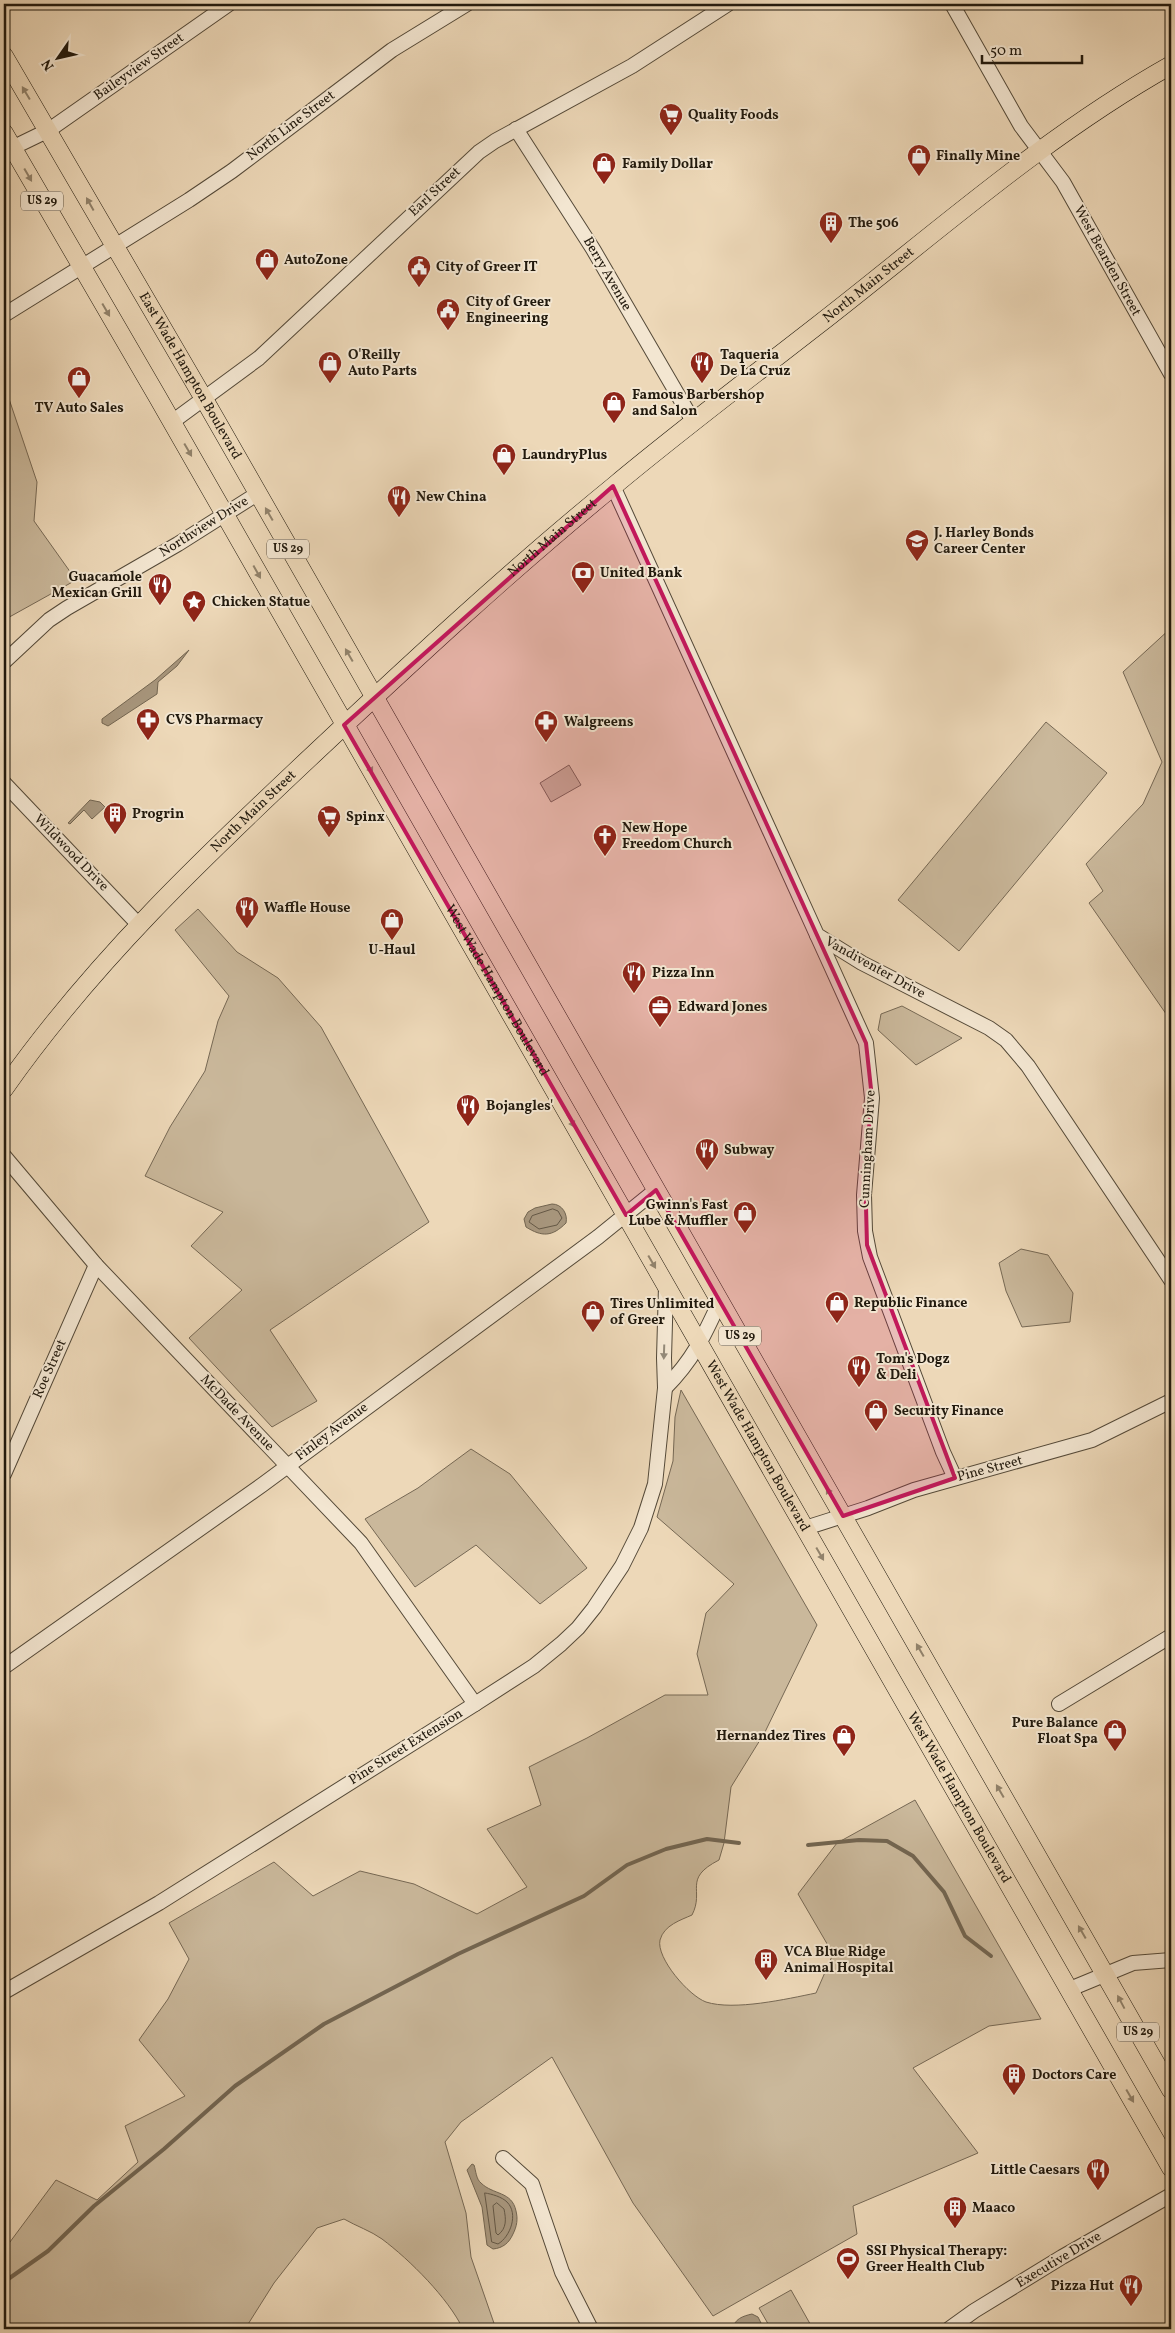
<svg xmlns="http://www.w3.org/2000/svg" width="1175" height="2333" font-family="Vollkorn,serif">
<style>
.green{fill:#cab89b;stroke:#766854}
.water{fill:#a8977e;stroke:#726551}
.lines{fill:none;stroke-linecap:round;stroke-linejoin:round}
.shore{stroke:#645846;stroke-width:1}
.stream{stroke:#726551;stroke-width:4}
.minor-casing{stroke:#544938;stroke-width:16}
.major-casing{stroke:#21190d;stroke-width:19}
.minor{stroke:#f3e6d1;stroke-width:14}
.major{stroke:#edd8b8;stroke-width:18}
.oneway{fill:#91826b}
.oneway2{fill:#948a79}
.marked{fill:#c2185b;fill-opacity:0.2;stroke:#c2185b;stroke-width:4;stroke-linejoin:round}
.labels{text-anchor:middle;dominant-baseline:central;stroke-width:4;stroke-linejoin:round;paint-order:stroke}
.shield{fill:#f3e6d1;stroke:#605648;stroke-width:1}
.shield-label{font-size:12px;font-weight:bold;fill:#21190d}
.street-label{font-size:14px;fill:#21190d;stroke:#f3e6d1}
.poi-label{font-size:14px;font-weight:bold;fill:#21190d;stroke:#f3e6d1;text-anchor:start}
</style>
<rect width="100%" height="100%" fill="#edd8b8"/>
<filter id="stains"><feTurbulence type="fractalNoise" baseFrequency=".004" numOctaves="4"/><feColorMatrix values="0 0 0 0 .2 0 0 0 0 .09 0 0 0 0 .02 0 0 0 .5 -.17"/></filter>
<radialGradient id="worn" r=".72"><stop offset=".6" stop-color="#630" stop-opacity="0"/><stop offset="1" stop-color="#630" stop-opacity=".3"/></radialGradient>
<!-- green -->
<g class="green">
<path d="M 4,384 L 37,482 L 34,521 L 76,580 L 4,620 Z"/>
<path d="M 1171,628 L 1171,1021 L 1089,903 L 1103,891 L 1086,864 L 1143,804 L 1162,762 L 1123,672 Z"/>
<path d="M 1046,722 L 1107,773 L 959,951 L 898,900 Z"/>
<path d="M 569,765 L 581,785 L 551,802 L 540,783 Z"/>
<path d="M 198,909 L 237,952 L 278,978 L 321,1027 L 429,1222 L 270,1330 L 317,1401 L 272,1427 L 189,1338 L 242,1290 L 191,1246 L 223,1212 L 145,1176 L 170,1127 L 205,1071 L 218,1021 L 229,996 L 175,930 Z"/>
<path d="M 902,1006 L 962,1038 L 916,1065 L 878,1030 L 881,1014 Z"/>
<path d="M 1021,1249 L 1048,1255 L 1073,1293 L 1070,1322 L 1022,1327 L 1006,1291 L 999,1263 Z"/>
<path d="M 681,1390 L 817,1625 L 765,1732 L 731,1787 L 724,1843 L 719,1860 C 682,1879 705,1890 692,1915 C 681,1920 664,1925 660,1940 C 656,1958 689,1996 706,2002 C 734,2011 787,1999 816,1993 L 833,1954 L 798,1894 L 837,1843 L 915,1800 L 1041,2019 L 989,2026 L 913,2068 L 978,2153 L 853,2206 L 857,2234 L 713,2316 L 633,2203 L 552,2057 L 461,2122 L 445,2142 L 466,2213 L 471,2257 L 496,2329 L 463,2329 C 448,2298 410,2260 382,2239 C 371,2231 356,2226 344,2219 L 317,2228 L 274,2283 L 245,2329 L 192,2329 L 191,2327 L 183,2329 L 4,2329 L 4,2250 L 56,2180 L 97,2200 L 138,2162 L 125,2126 L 185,2096 L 139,2040 L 168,1999 L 189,1959 L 169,1923 L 274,1862 L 313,1896 L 360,1871 L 414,1884 L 477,1914 L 527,1887 L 487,1829 L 541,1805 L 529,1767 L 587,1738 L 665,1695 L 708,1695 L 697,1654 L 706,1613 L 734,1584 L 657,1517 L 673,1461 L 675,1417 Z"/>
<path d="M 471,1449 L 510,1474 L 587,1568 L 540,1604 L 476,1545 L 415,1587 L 365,1519 L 418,1488 Z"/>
<path d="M 791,2290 L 813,2329 L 771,2329 L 759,2308 Z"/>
</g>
<!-- water -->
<g class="water">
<path d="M 189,650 L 177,666 L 158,682 L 157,694 L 108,726 L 102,723 L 102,719 L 155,680 Z"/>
<path d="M 90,800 L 100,802 L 105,807 L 92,819 L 84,810 L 70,824 L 68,823 Z"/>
<path d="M 552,1204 C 562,1204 568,1214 566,1223 C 552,1237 542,1237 526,1227 L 524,1219 L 528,1212 L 535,1208 Z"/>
<path d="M 472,2164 L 474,2165 C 476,2171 476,2179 481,2183 C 493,2195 512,2191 516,2211 C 518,2219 517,2226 513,2234 C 509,2243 503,2248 493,2249 L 487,2245 L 482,2207 L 467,2170 Z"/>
<path d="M 752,2314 L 758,2317 L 764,2329 L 733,2329 C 734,2319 743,2316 752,2314 Z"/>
</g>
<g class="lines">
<!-- shore -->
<g class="shore">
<path d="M 553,1209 L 558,1211 L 562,1218 L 557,1225 L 539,1229 L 529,1222 L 532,1216 Z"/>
<path d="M 485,2193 C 492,2194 502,2197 507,2202 C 519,2214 510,2237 498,2244 L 492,2242 Z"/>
<path d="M 497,2203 L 504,2209 C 506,2219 507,2228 498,2235 L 496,2233 L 493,2206 Z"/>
</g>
<!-- stream -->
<g class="stream">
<path d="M 808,1845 L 859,1840 L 887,1841 L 913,1856 L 944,1892 L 965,1936 L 991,1956"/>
<path d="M 4,2282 L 48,2251 L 94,2206 L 164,2149 L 235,2086 L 324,2024 L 458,1954 L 584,1896 L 627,1865 L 666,1849 L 707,1839 L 739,1843"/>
</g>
<!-- minor casing -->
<g class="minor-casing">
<g id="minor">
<path d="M 952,4 L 1021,126 L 1063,182 L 1171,374"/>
<path d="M 516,129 L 593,249 L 693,421"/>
<path d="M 12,148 L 49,130 L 229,4"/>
<path d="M 4,315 L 189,200 L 232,171 L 392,50 L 467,4"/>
<path d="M 172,422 L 259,358 L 479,152 L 495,141 L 632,66 L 728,4"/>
<path d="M 613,486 L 817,935 L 862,963 L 989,1028 L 1006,1040 L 1028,1066 L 1171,1280"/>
<path d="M 4,662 L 49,620 L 67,608 L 178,544 L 257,494"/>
<path d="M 4,783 L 138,924"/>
<path d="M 817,935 L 866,1043 L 872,1098 L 864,1195 L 865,1231 L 870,1257 L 943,1452 L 955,1478"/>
<path d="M 4,1156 L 96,1265 L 361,1543 L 475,1704"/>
<path d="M 665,1388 C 693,1360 704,1336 720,1301"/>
<path d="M 4,1474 L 96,1265"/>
<path d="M 805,1528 L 868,1508 L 914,1490 L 1092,1440 L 1171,1401"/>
<path d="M 4,1667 L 262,1485 L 598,1237 L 656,1190"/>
<path d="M 1059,1704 L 1171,1636"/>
<path d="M 1070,1989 L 1133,1963 L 1171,1960"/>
<path d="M 4,1992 L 159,1903 L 475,1704 L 534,1666 L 561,1644 L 578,1628 L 594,1608 L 622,1566 L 641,1528 L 655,1484 L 665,1388 L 664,1358 L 666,1286"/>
<path d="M 503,2158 L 532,2184 L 562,2272 L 591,2329"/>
<path d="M 949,2329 L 974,2311 L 1062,2257 L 1171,2195"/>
</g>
</g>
<!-- major casing -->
<g class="major-casing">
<g id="major">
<path id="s1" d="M 4,56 L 204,399 L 1171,2090"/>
<path id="s2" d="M 4,133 L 157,396 L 1171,2168"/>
<path id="s3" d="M 4,1089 C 93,962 204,857 317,751 C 414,660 512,569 615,485 C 681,430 750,378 818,325 C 934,235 1043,137 1171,65"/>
</g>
</g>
<!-- minor -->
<use href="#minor" class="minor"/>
<!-- major -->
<use href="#major" class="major"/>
</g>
<!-- one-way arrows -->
<defs><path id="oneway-solid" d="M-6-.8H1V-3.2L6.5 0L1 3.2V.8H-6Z" transform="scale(1.25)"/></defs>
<g class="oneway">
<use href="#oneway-solid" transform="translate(26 93) rotate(-121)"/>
<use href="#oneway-solid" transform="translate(28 175) rotate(60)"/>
<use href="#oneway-solid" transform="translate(90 204) rotate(-119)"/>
<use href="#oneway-solid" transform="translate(106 310) rotate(60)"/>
<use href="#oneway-solid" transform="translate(188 450) rotate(60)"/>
<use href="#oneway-solid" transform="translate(269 514) rotate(-120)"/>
<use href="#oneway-solid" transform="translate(257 572) rotate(61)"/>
<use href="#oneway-solid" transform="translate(349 655) rotate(-120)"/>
<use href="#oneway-solid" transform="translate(369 767) rotate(60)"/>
<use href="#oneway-solid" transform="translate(571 1121) rotate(60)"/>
<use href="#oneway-solid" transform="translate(652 1262) rotate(60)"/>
<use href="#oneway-solid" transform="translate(830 1494) rotate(-120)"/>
<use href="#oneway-solid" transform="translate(820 1554) rotate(60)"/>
<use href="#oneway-solid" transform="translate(920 1650) rotate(-120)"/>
<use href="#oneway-solid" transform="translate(1000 1791) rotate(-120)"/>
<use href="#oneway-solid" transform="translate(1082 1932) rotate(-120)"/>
<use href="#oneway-solid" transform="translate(1121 2002) rotate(-118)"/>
<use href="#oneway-solid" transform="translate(1130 2096) rotate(60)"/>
</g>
<use class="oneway2" href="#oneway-solid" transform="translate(664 1352) rotate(92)"/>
<!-- marked area -->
<path class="marked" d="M 613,486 L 866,1043 L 872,1098 L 865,1168 L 867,1245 L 955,1478 L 843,1516 L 656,1190 L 626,1215 L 344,725 Z"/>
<!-- icons -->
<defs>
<g id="supermarket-pin" transform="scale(1.25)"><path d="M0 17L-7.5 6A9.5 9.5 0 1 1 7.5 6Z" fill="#8f2418" stroke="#f3e6d1"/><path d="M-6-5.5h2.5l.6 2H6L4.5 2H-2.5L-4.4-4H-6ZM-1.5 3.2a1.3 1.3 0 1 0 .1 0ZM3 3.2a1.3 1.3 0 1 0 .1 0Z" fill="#fff"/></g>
<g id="shop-pin" transform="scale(1.25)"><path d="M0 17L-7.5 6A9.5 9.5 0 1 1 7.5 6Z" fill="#8f2418" stroke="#f3e6d1"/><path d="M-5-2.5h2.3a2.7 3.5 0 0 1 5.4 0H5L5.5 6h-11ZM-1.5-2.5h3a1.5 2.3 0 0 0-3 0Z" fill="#fff"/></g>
<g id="building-pin" transform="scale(1.25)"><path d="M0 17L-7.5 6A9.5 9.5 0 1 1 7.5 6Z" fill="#8f2418" stroke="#f3e6d1"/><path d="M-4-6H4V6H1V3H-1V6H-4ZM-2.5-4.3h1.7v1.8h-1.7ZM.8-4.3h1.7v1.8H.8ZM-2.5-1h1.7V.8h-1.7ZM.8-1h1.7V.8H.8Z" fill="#fff"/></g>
<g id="civic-pin" transform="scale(1.25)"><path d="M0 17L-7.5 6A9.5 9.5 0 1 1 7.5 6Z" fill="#8f2418" stroke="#f3e6d1"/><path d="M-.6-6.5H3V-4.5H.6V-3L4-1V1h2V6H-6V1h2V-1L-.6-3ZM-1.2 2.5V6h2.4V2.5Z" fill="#fff"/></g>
<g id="restaurant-pin" transform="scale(1.25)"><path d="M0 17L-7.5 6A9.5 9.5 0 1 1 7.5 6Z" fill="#8f2418" stroke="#f3e6d1"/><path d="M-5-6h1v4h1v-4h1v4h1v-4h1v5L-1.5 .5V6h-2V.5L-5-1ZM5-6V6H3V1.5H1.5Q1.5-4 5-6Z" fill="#fff"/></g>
<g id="school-pin" transform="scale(1.25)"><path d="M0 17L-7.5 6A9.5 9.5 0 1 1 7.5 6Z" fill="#8f2418" stroke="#f3e6d1"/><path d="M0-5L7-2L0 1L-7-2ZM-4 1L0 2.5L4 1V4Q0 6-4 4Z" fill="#fff"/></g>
<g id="bank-pin" transform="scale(1.25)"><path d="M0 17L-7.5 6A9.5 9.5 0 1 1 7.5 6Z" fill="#8f2418" stroke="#f3e6d1"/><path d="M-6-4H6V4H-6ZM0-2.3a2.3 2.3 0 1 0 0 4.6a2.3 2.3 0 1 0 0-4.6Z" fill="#fff"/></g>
<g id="sight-pin" transform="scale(1.25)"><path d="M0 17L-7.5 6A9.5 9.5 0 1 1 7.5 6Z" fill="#8f2418" stroke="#f3e6d1"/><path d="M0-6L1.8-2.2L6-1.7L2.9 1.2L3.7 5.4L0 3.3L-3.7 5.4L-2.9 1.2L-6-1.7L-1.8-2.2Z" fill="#fff"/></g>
<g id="pharmacy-pin" transform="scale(1.25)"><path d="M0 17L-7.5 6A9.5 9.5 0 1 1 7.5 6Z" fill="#8f2418" stroke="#f3e6d1"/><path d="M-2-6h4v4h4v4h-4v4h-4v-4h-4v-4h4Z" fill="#fff"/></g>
<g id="church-pin" transform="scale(1.25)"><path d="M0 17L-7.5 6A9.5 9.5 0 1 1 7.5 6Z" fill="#8f2418" stroke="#f3e6d1"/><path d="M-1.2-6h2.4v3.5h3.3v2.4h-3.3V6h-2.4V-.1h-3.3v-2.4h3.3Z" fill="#fff"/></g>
<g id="office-pin" transform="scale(1.25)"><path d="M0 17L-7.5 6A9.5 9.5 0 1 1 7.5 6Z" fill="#8f2418" stroke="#f3e6d1"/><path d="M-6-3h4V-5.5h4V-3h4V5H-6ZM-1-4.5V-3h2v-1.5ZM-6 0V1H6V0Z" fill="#fff"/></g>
<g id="stadium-pin" transform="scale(1.25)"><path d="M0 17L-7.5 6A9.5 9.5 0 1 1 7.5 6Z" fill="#8f2418" stroke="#f3e6d1"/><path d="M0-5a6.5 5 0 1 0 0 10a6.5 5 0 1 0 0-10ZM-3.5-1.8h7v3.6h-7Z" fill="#fff"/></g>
</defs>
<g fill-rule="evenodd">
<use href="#supermarket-pin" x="671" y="115"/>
<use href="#shop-pin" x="919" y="156"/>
<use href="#shop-pin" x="604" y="164"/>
<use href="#building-pin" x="831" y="223"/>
<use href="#shop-pin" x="267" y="260"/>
<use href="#civic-pin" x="419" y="267"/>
<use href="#civic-pin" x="448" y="310"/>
<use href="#shop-pin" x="330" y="363"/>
<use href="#restaurant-pin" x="702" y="363"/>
<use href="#shop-pin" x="79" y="378"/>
<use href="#shop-pin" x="614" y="403"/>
<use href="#shop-pin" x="504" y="455"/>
<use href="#restaurant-pin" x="399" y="497"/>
<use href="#school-pin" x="917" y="541"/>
<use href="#bank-pin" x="583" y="573"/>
<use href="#restaurant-pin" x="160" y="585"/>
<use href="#sight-pin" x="194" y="602"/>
<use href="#pharmacy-pin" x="148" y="720"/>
<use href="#pharmacy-pin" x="546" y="722"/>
<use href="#building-pin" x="115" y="814"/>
<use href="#supermarket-pin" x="329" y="817"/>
<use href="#church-pin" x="605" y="836"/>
<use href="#restaurant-pin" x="247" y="908"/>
<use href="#shop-pin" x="392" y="920"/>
<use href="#restaurant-pin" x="634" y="973"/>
<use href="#office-pin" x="660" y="1007"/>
<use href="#restaurant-pin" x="468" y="1106"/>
<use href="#restaurant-pin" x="707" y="1150"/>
<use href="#shop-pin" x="745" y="1213"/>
<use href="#shop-pin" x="837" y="1303"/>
<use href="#shop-pin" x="593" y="1312"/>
<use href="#restaurant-pin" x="859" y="1367"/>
<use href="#shop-pin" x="876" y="1411"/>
<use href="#shop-pin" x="1115" y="1731"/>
<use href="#shop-pin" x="844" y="1736"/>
<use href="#building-pin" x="766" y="1960"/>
<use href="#building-pin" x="1014" y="2075"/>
<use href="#restaurant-pin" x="1098" y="2170"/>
<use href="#building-pin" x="955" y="2208"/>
<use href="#stadium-pin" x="848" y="2259"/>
<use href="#restaurant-pin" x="1131" y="2286"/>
</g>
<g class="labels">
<!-- shield labels -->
<g class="shield">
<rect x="21" y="191.5" width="42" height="19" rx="4"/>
<rect x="267" y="539.5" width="42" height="19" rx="4"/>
<rect x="719" y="1326.5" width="42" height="19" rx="4"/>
<rect x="1117" y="2022.5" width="42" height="19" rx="4"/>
</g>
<g class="shield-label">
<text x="42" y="201">US 29</text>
<text x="288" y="549">US 29</text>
<text x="740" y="1336">US 29</text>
<text x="1138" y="2032">US 29</text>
</g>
<!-- street labels -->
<g class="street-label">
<text transform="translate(139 67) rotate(-35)">Baileyview Street</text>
<text transform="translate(291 126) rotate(-37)">North Line Street</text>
<text transform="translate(435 192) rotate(-43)">Earl Street</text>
<text transform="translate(1107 261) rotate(61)">West Bearden Street</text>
<text transform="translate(607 274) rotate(60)">Berry Avenue</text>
<text stroke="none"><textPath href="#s3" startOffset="1184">North Main Street</textPath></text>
<text stroke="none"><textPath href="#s1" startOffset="370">East Wade Hampton Boulevard</textPath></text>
<text transform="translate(204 527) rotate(-32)">Northview Drive</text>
<text stroke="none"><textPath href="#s3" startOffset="779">North Main Street</textPath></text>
<text stroke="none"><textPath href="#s3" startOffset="374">North Main Street</textPath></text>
<text transform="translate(71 853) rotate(46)">Wildwood Drive</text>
<text transform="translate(875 968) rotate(29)">Vandiventer Drive</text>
<text stroke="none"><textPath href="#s2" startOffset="989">West Wade Hampton Boulevard</textPath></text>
<text transform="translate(868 1149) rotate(-87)">Cunningham Drive</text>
<text transform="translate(50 1369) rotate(-66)">Roe Street</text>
<text transform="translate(237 1413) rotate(46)">McDade Avenue</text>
<text transform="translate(332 1432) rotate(-37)">Finley Avenue</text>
<text stroke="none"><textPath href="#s2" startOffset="1514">West Wade Hampton Boulevard</textPath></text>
<text transform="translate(990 1469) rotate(-15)">Pine Street</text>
<text transform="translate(406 1747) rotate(-32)">Pine Street Extension</text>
<text stroke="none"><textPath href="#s2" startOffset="1919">West Wade Hampton Boulevard</textPath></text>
<text transform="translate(1059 2260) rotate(-31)">Executive Drive</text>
</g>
<!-- poi labels -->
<g class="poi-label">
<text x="688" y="115">Quality Foods</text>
<text x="936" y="156">Finally Mine</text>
<text x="622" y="164">Family Dollar</text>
<text x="848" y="223">The 506</text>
<text x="284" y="260">AutoZone</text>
<text x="436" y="267">City of Greer IT</text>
<text x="466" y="302">City of Greer<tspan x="466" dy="16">Engineering</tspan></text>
<text x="348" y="355">O'Reilly<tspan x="348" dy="16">Auto Parts</tspan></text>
<text x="720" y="355">Taqueria<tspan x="720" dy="16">De La Cruz</tspan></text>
<text x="632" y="395">Famous Barbershop<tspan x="632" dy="16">and Salon</tspan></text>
<text x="79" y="408" text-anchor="middle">TV Auto Sales</text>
<text x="522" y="455">LaundryPlus</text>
<text x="416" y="497">New China</text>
<text x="934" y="533">J. Harley Bonds<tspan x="934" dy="16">Career Center</tspan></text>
<text x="600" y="573">United Bank</text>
<text x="142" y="577" text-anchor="end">Guacamole<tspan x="142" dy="16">Mexican Grill</tspan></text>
<text x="212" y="602">Chicken Statue</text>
<text x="166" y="720">CVS Pharmacy</text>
<text x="564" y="722">Walgreens</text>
<text x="132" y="814">Progrin</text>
<text x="346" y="817">Spinx</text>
<text x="622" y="828">New Hope<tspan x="622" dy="16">Freedom Church</tspan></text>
<text x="264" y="908">Waffle House</text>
<text x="392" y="950" text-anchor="middle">U-Haul</text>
<text x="652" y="973">Pizza Inn</text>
<text x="678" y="1007">Edward Jones</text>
<text x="486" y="1106">Bojangles'</text>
<text x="724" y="1150">Subway</text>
<text x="728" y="1205" text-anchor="end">Gwinn's Fast<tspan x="728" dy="16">Lube &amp; Muffler</tspan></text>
<text x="854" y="1303">Republic Finance</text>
<text x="610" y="1304">Tires Unlimited<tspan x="610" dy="16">of Greer</tspan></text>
<text x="876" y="1359">Tom's Dogz<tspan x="876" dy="16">&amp; Deli</tspan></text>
<text x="894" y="1411">Security Finance</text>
<text x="1098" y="1723" text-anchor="end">Pure Balance<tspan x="1098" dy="16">Float Spa</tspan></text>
<text x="826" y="1736" text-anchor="end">Hernandez Tires</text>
<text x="784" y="1952">VCA Blue Ridge<tspan x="784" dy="16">Animal Hospital</tspan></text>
<text x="1032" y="2075">Doctors Care</text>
<text x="1080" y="2170" text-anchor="end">Little Caesars</text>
<text x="972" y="2208">Maaco</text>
<text x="866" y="2251">SSI Physical Therapy:<tspan x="866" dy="16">Greer Health Club</tspan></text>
<text x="1114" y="2286" text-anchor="end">Pizza Hut</text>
</g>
</g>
<!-- margin -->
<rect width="1175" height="2333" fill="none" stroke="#edd8b8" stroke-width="20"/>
<rect x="5" y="5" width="1165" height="2323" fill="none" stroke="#21190d" stroke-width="2.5"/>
<rect x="10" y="10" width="1155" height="2313" fill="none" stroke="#21190d"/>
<!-- north arrow -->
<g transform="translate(58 58) rotate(236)" stroke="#f3e6d1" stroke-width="4" paint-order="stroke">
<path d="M0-4L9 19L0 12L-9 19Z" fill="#21190d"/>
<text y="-8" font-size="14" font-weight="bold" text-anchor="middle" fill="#21190d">N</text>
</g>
<!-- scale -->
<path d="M982 55v8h100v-8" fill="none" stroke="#21190d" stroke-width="2.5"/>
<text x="990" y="55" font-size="15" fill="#21190d" stroke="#f3e6d1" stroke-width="4" paint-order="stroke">50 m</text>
<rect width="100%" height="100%" filter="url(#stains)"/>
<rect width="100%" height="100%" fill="url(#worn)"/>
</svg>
